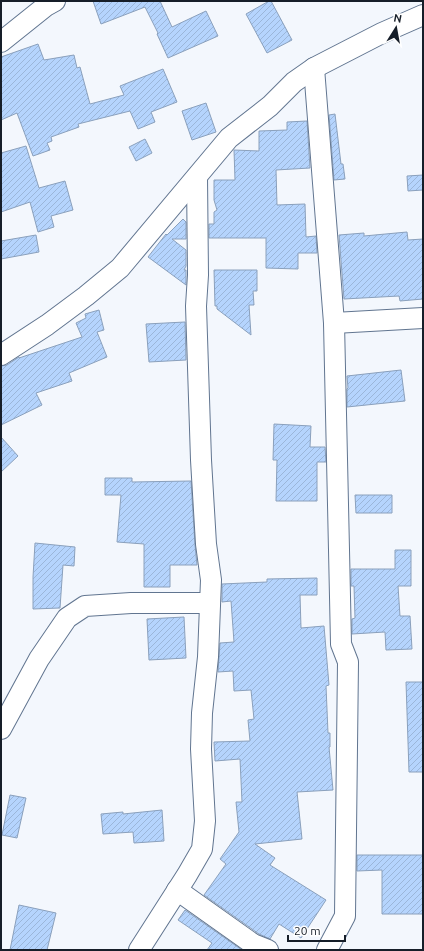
<svg xmlns="http://www.w3.org/2000/svg" width="424" height="951" font-family="Ubuntu,sans-serif">
<style>
.building{fill:url(#building-hatch);stroke:#8aa0bc}
.lines{fill:none;stroke-linecap:round;stroke-linejoin:round}
.minor-casing{stroke:#617590;stroke-width:22}
.minor{stroke:#fff;stroke-width:20}
</style>
<defs>
<pattern id="building-hatch" width="6" height="6" patternUnits="userSpaceOnUse"><rect width="6" height="6" fill="#b5d4fd"/><path d="M-1 1l2-2M0 6l6-6M5 7l2-2" fill="none" stroke="#9bb6d9"/></pattern>
</defs>
<rect width="100%" height="100%" fill="#f3f7fd"/>
<!-- building -->
<g class="building">
<path d="M 93,1 L 160,1 L 172,27 L 206,11 L 218,36 L 168,58 L 157,34 L 158,33 L 145,7 L 101,24 Z"/>
<path d="M 269,1 L 271,1 L 292,40 L 267,53 L 246,14 Z"/>
<path d="M 38,44 L 44,60 L 74,55 L 77,68 L 80,67 L 90,104 L 124,95 L 120,86 L 163,69 L 177,102 L 151,112 L 155,122 L 138,129 L 130,111 L 78,124 L 79,127 L 51,137 L 52,141 L 47,143 L 50,150 L 33,156 L 17,113 L 1,120 L 1,57 Z"/>
<path d="M 206,103 L 216,132 L 192,140 L 182,111 Z"/>
<path d="M 335,114 L 341,164 L 343,164 L 345,179 L 334,180 L 329,115 Z"/>
<path d="M 307,121 L 310,168 L 276,170 L 277,205 L 305,204 L 306,237 L 316,236 L 317,253 L 298,253 L 298,269 L 266,268 L 266,238 L 209,238 L 209,224 L 214,224 L 214,212 L 217,210 L 214,200 L 214,180 L 235,180 L 234,150 L 259,151 L 259,131 L 287,130 L 287,122 Z"/>
<path d="M 145,139 L 152,153 L 136,161 L 129,147 Z"/>
<path d="M 26,146 L 39,188 L 65,181 L 73,210 L 51,216 L 54,227 L 38,232 L 30,202 L 1,212 L 1,153 Z"/>
<path d="M 423,175 L 423,190 L 408,191 L 407,176 Z"/>
<path d="M 183,219 L 186,222 L 186,239 L 172,239 L 186,250 L 186,266 L 184,270 L 186,270 L 186,285 L 148,257 L 166,234 L 167,235 Z"/>
<path d="M 407,232 L 408,240 L 423,239 L 423,299 L 400,301 L 399,296 L 344,299 L 339,235 L 364,233 L 364,236 Z"/>
<path d="M 36,235 L 39,252 L 1,259 L 1,241 Z"/>
<path d="M 214,270 L 257,270 L 257,291 L 253,291 L 254,305 L 249,305 L 251,335 L 217,309 L 217,306 L 215,306 Z"/>
<path d="M 99,310 L 104,330 L 97,332 L 107,357 L 69,373 L 72,381 L 36,393 L 42,405 L 1,425 L 1,366 L 7,365 L 19,357 L 19,358 L 82,337 L 76,323 L 86,318 L 85,314 Z"/>
<path d="M 185,322 L 186,360 L 149,362 L 146,324 Z"/>
<path d="M 401,370 L 405,401 L 347,407 L 347,389 L 348,388 L 347,376 Z"/>
<path d="M 274,424 L 311,426 L 310,447 L 325,447 L 326,462 L 317,462 L 317,501 L 276,501 L 277,460 L 273,460 Z"/>
<path d="M 1,437 L 18,456 L 1,472 Z"/>
<path d="M 105,478 L 132,478 L 132,482 L 191,481 L 195,545 L 197,565 L 170,565 L 170,587 L 144,587 L 144,544 L 117,542 L 121,495 L 105,495 Z"/>
<path d="M 355,495 L 392,495 L 392,513 L 356,513 Z"/>
<path d="M 35,543 L 75,547 L 74,566 L 63,565 L 60,608 L 33,609 L 33,577 Z"/>
<path d="M 395,550 L 411,550 L 411,586 L 398,586 L 400,616 L 410,616 L 412,649 L 386,650 L 385,632 L 352,634 L 352,619 L 355,618 L 354,586 L 351,586 L 351,569 L 395,569 Z"/>
<path d="M 317,578 L 317,595 L 300,595 L 301,628 L 324,626 L 329,685 L 326,686 L 328,733 L 330,733 L 330,747 L 329,747 L 333,790 L 297,792 L 302,839 L 255,844 L 275,858 L 270,865 L 326,900 L 301,938 L 279,924 L 270,939 L 259,934 L 204,895 L 226,864 L 220,859 L 239,832 L 236,802 L 242,802 L 240,759 L 215,761 L 214,742 L 250,741 L 248,720 L 254,719 L 251,690 L 234,691 L 233,671 L 218,672 L 220,643 L 234,642 L 231,601 L 222,602 L 222,584 L 267,582 L 267,579 Z"/>
<path d="M 184,617 L 186,658 L 149,660 L 147,619 Z"/>
<path d="M 406,682 L 423,682 L 423,772 L 409,772 Z"/>
<path d="M 10,795 L 26,798 L 17,838 L 2,835 Z"/>
<path d="M 162,810 L 164,841 L 134,843 L 133,832 L 103,834 L 101,814 L 123,812 L 123,814 Z"/>
<path d="M 357,855 L 423,855 L 423,914 L 382,914 L 382,870 L 357,871 Z"/>
<path d="M 19,905 L 56,913 L 47,950 L 10,950 Z"/>
<path d="M 185,910 L 242,950 L 207,950 L 212,943 L 178,920 Z"/>
</g>
<g class="lines">
<!-- minor casing -->
<g class="minor-casing">
<g id="minor">
<path d="M 1,42 L 46,6 L 55,1"/>
<path d="M 314,68 L 334,323 L 339,550 L 341,644 L 348,662 L 345,916 L 327,950"/>
<path d="M 334,323 L 423,318"/>
<path d="M 1,355 L 47,325 L 86,296 L 120,268 L 229,138 L 270,106 L 294,82 L 314,68 L 382,33 L 423,15"/>
<path d="M 1,729 L 39,659 L 67,618 L 85,606 L 131,603 L 210,603"/>
<path d="M 177,890 L 253,944 L 268,950"/>
<path d="M 139,950 L 187,875 L 202,849 L 205,821 L 201,749 L 202,713 L 208,657 L 211,580 L 206,544 L 201,460 L 196,306 L 198,275 L 197,177"/>
</g>
</g>
<!-- minor -->
<use href="#minor" class="minor"/>
</g>
<!-- border -->
<rect width="424" height="951" fill="none" stroke="#161e29" stroke-width="4"/>
<!-- north arrow -->
<g transform="translate(396 28) rotate(11)" stroke="#ffffff" stroke-width="3" paint-order="stroke">
<path d="M0-3L7 15L0 10L-7 15Z" fill="#161e29"/>
<text y="-6" font-size="11" font-weight="bold" text-anchor="middle" fill="#161e29">N</text>
</g>
<!-- scale -->
<path d="M288 935v6h57v-6" fill="none" stroke="#161e29" stroke-width="2"/>
<text x="294" y="935" font-size="12" fill="#161e29" stroke="#ffffff" stroke-width="3" paint-order="stroke">20 m</text>
</svg>
